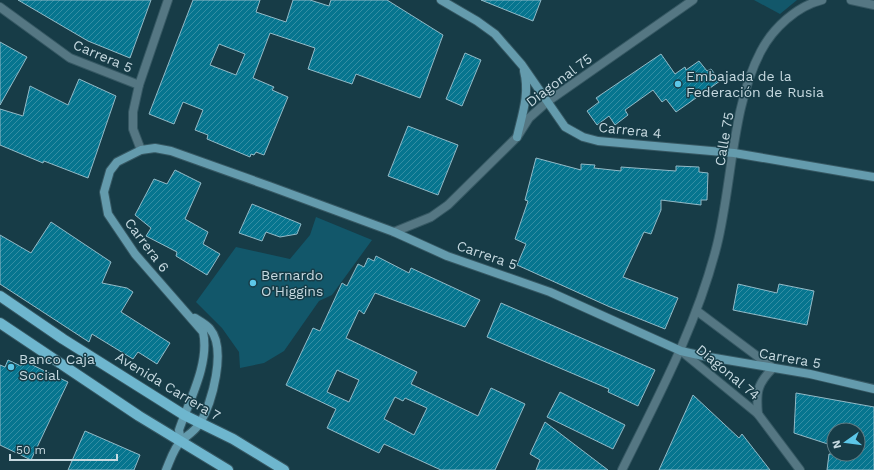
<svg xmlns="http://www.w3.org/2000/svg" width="874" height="470" font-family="'Work Sans',sans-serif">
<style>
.green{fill:#12576a}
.building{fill:url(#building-hatch);stroke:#93bac7;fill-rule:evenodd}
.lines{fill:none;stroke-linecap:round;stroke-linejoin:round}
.street-casing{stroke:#365863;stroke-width:10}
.secondary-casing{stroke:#365863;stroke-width:10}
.primary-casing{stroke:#365863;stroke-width:12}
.street{stroke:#557783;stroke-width:8}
.secondary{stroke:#649bad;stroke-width:8}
.primary{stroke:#6eb6ce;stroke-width:10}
.poi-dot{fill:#5dc7e8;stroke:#173c47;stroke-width:1.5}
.labels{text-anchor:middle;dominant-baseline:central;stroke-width:3;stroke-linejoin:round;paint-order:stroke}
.street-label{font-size:14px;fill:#c6d9e0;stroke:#173c47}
.poi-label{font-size:14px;fill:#c6d9e0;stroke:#173c47;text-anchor:start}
</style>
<defs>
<pattern id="building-hatch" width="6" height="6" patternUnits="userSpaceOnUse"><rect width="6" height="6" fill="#06758f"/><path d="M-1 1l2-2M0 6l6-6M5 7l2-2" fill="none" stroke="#348ea4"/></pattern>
</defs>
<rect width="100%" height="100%" fill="#173c47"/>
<!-- green -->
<g class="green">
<path d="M 754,0 L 797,0 L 780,14 Z"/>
<path d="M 316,217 L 372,240 L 332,295 L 319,301 L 284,351 L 264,363 L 240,368 L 239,352 L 222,328 L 196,302 L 236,247 L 290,259 L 310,235 Z"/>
</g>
<!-- building -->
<g class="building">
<path d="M 18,0 L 151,0 L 130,58 L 88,41 Z"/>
<path d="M 193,0 L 260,0 L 256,12 L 286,22 L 293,0 L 310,0 L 329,6 L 331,0 L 387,0 L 443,35 L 420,98 L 356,74 L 352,84 L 308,69 L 315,48 L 270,33 L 253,78 L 274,87 L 272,90 L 288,97 L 264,155 L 256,152 L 254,155 L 251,154 L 250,157 L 207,139 L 208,135 L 195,130 L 203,110 L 183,102 L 174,124 L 149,114 ZM 219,44 L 245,54 L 236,75 L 210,65 Z"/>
<path d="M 481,0 L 541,0 L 533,21 Z"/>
<path d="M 0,42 L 27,57 L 0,105 Z"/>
<path d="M 465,53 L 481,60 L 462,106 L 446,99 Z"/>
<path d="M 661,54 L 675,74 L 685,67 L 686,70 L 699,61 L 707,71 L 711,69 L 720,81 L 676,112 L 666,99 L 662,102 L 653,90 L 625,110 L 628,115 L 615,125 L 609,116 L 597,125 L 587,111 L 599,102 L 596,98 Z"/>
<path d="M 79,79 L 116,96 L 88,178 L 44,161 L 43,163 L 0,145 L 0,109 L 23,116 L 30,86 L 68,105 Z"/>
<path d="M 408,126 L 458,145 L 438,195 L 388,176 Z"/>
<path d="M 536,158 L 581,170 L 581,164 L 595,165 L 594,168 L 621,171 L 621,167 L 676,171 L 676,166 L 699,167 L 699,172 L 708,173 L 707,200 L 701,200 L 701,205 L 661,200 L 661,210 L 651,234 L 644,232 L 623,277 L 678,298 L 665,329 L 610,307 L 517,265 L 526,244 L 515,239 L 528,201 L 525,200 Z"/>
<path d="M 175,170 L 201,183 L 185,219 L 208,232 L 203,244 L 220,254 L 207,275 L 176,256 L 177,252 L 146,236 L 151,228 L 135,215 L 154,179 L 167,184 Z"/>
<path d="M 252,204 L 301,224 L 297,234 L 280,237 L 266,232 L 262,241 L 239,233 Z"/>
<path d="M 51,222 L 111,262 L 102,283 L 127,288 L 133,292 L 121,312 L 170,343 L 157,364 L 138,352 L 133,359 L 92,334 L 89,342 L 0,284 L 0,235 L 31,253 Z"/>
<path d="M 376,256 L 409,273 L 411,268 L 480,300 L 465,327 L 375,293 L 364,314 L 359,310 L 346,338 L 417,372 L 411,384 L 478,416 L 491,388 L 525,404 L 495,470 L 441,470 L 384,444 L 379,453 L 327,428 L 336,409 L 286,385 L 313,328 L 320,331 L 342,283 L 347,286 L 358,264 L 364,267 L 368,258 L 374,261 ZM 337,370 L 359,380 L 349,402 L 327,392 ZM 395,397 L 403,401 L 405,398 L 427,408 L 414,435 L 384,419 Z"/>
<path d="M 738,284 L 777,293 L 779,284 L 814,291 L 807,325 L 733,310 Z"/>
<path d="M 501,303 L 655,370 L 638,406 L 608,392 L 609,389 L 487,337 Z"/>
<path d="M 8,360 L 21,366 L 24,361 L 68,382 L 31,460 L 0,445 L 0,365 L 5,367 Z"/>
<path d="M 560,392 L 625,425 L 613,449 L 547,417 Z"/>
<path d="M 796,393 L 874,407 L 874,470 L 827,470 L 829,454 L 858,454 L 858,430 L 834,430 L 834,446 L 794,433 Z"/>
<path d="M 693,395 L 739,438 L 742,434 L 770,470 L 659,470 Z"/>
<path d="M 545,422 L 608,470 L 536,470 L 540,460 L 530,454 Z"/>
<path d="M 85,431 L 140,455 L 134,470 L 68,470 Z"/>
</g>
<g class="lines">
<!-- street casing -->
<g class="street-casing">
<g id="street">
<path d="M 851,0 L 874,5"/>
<path d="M 0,7 L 70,58 L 139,85"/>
<path d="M 141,150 L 133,129 L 133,112 L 139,85 L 168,0"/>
<path d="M 394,232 L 431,217 L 448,205 L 517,137 L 529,118 L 547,102 L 693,0"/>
<path d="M 697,311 L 773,368 C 757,384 756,392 758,414"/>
<path d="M 681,351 L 758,414 L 800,470"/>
<path d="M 622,470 C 658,397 697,325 717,245 C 732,185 732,105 761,51 C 773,28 797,6 822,0"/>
</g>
</g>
<!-- secondary casing -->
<g class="secondary-casing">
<g id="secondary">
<path d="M 441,0 L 477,21 L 495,34 L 522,65 L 565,127 L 583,137 L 598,141 L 734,153 L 874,177"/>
<path d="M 517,137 C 522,115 530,94 524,71"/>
<path d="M 181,441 L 179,430 C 189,401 210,363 203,332 L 135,254 L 108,214 L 104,192 L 110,171 L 117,162 L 141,150 L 155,148 L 171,151 L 269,186 L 394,232 L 447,256 L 550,292 L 681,351 L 703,356 L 810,374 L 874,389"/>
<path d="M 166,470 C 170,461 174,447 182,440 C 188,435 195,431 200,423 C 212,403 227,349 210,329 C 207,325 200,321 195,318"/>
</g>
</g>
<!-- primary casing -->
<g class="primary-casing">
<g id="primary">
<path d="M 0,296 L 63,339 L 184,415 L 233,439 L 284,470"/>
<path d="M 0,323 L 139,416 L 228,470"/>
</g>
</g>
<!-- street -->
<use href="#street" class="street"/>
<!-- secondary -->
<use href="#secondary" class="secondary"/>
<!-- primary -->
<use href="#primary" class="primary"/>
</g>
<!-- markers -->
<g class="poi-dot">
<circle cx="678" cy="84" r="4"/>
<circle cx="253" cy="283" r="4"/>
<circle cx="11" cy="367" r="4"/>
</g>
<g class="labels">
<!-- street labels -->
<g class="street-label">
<text transform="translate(103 56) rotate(23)">Carrera 5</text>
<text transform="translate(559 80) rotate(-37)">Diagonal 75</text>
<text transform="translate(630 130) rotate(6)">Carrera 4</text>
<text transform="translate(724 139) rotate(-80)">Calle 75</text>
<text transform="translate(147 245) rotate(53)">Carrera 6</text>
<text transform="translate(487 255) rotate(19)">Carrera 5</text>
<text transform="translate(790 358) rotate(10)">Carrera 5</text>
<text transform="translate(728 372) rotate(40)">Diagonal 74</text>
<text transform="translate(168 386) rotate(31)">Avenida Carrera 7</text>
</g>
<!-- poi labels -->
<g class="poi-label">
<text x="686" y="76">Embajada de la<tspan x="686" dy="16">Federación de Rusia</tspan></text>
<text x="261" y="275">Bernardo<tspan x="261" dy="16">O'Higgins</tspan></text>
<text x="19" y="359">Banco Caja<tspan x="19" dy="16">Social</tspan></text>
</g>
</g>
<!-- north arrow -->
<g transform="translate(846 442) rotate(256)"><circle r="19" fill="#173c47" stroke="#5d7b84"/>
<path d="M0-3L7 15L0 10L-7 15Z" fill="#5dc7e8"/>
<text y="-6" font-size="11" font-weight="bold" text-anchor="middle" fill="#c6d9e0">N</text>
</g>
<!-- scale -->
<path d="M10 454v6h107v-6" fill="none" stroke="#c6d9e0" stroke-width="2"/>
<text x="16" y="454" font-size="12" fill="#c6d9e0" stroke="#173c47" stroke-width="3" paint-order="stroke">50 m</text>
</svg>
